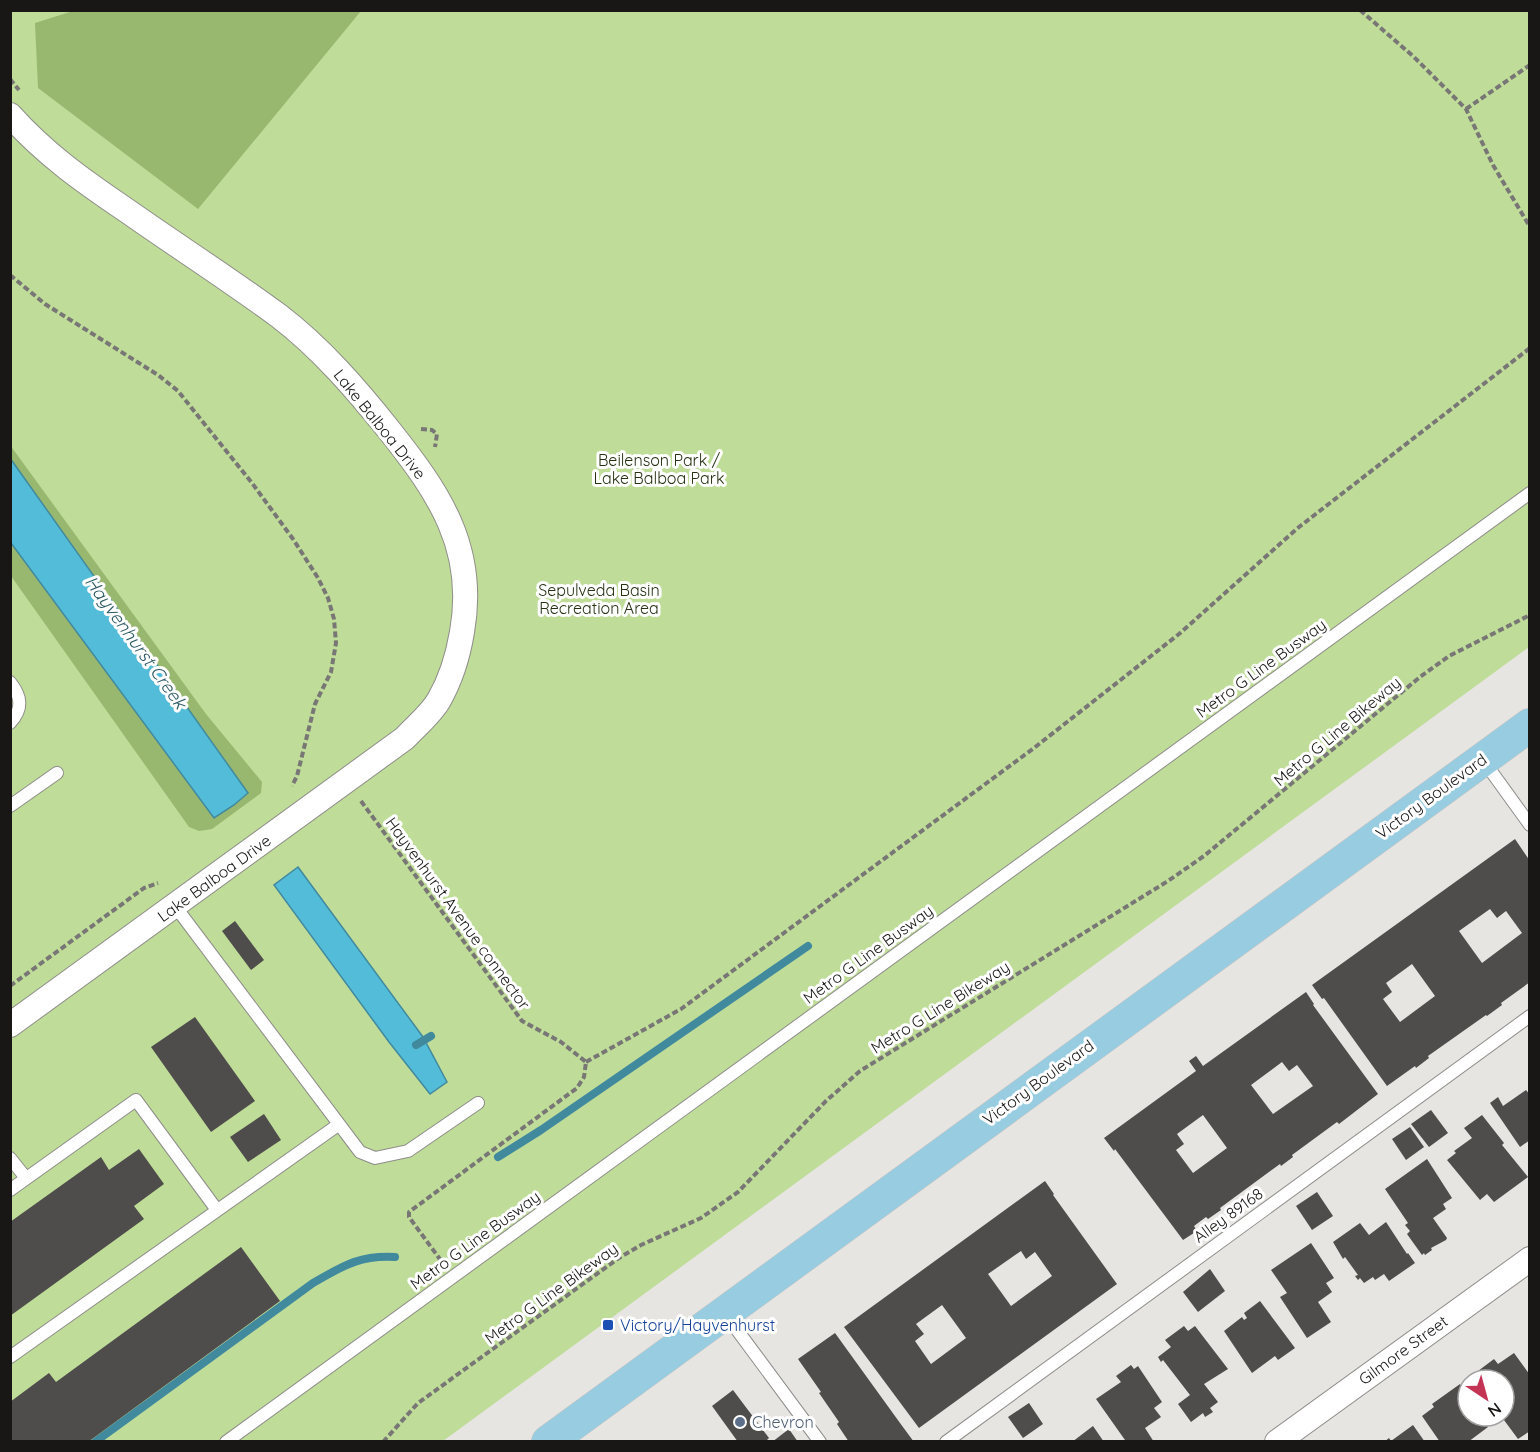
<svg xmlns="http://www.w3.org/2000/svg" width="1540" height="1452" font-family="Quicksand,sans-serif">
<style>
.green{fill:#bfdc99}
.forest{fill:#99b86f}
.water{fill:#53bcd8;stroke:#418a9e;stroke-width:1.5}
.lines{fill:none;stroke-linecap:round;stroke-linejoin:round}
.stream{stroke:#418a9e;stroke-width:8}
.building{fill:#4f4d4b;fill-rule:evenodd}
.lane-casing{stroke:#8e8d8a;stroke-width:14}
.street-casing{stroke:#8e8d8a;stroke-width:26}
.primary-casing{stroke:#c3c3c2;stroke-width:34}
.path{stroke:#787775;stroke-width:4;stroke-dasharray:6 3;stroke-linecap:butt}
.lane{stroke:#fff;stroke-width:12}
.street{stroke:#fff;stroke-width:24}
.primary{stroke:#98cde1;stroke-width:33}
.transit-dot{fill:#1a4fb4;stroke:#fff;stroke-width:2}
.service-dot{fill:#5c6f8a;stroke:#fff;stroke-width:2}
.labels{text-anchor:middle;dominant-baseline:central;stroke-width:6;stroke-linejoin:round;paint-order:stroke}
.street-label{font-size:16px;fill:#181716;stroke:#fff}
.park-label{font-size:16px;fill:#253112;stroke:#fff}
.transit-label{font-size:16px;fill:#164399;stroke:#fff;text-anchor:start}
.service-label{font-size:16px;fill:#4e5e75;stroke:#fff;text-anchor:start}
.water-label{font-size:18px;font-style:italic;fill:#2c5965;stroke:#fff}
</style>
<rect width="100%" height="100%" fill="#e7e5e2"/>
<!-- green -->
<path class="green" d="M 10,11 L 1529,11 L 1529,647 L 443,1441 L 11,1441 Z"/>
<!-- forest -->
<g class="forest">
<path d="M 73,11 L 73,10 L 361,11 L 198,209 L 38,88 L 35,23 Z"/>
<path d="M 10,445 L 206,714 L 262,782 L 261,793 L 212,829 L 199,831 L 189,827 L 11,576 Z"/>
</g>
<!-- water -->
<g class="water">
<path d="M 10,458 L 248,793 L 234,805 L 214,818 L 11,543 Z"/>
<path d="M 298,867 L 423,1037 L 447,1082 L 430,1094 L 389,1042 L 274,885 Z"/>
</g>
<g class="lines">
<!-- stream -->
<g class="stream">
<path d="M 416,1045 L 431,1036"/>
<path d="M 498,1157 L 541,1130 L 808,946"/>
<path d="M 95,1442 L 313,1283 C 343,1266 359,1255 395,1257"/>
</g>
</g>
<!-- building -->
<g class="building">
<path d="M 1515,839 L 1530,861 L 1530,982 L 1501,1003 L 1502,1005 L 1487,1016 L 1486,1015 L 1428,1056 L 1429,1058 L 1416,1068 L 1415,1066 L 1387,1086 L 1324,998 L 1322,999 L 1312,985 ZM 1490,909 L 1497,918 L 1506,911 L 1522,933 L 1482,963 L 1459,931 ZM 1412,964 L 1435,996 L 1400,1022 L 1383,999 L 1392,992 L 1386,983 Z"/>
<path d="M 235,921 L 264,960 L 251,970 L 222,931 Z"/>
<path d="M 1306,992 L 1314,1004 L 1313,1005 L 1378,1094 L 1339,1124 L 1337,1122 L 1292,1155 L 1293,1157 L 1281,1166 L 1280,1164 L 1220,1208 L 1221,1210 L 1208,1219 L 1206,1217 L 1194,1226 L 1197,1231 L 1183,1240 L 1115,1149 L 1114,1151 L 1104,1138 L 1196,1071 L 1189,1061 L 1196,1056 L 1203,1066 ZM 1282,1062 L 1289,1071 L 1297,1065 L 1313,1086 L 1273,1114 L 1251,1085 ZM 1203,1115 L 1227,1148 L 1193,1173 L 1176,1150 L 1184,1144 L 1177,1134 Z"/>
<path d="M 195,1017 L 255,1101 L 211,1132 L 151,1047 Z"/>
<path d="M 1526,1090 L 1530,1095 L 1530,1140 L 1520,1147 L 1490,1103 L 1498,1097 L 1503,1106 Z"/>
<path d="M 1431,1110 L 1448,1133 L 1429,1147 L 1411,1124 Z"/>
<path d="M 264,1114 L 281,1140 L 248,1162 L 230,1137 Z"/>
<path d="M 1482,1115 L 1504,1143 L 1502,1145 L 1528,1177 L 1494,1202 L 1487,1194 L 1480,1200 L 1447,1160 L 1456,1153 L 1454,1151 L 1472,1138 L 1464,1128 Z"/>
<path d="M 1410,1127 L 1424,1147 L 1406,1160 L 1392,1139 Z"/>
<path d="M 139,1149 L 164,1184 L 134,1206 L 144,1219 L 10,1316 L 10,1222 L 101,1157 L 109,1170 Z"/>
<path d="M 1427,1159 L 1452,1198 L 1443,1204 L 1446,1209 L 1433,1218 L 1447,1238 L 1446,1240 L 1431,1248 L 1432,1250 L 1425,1255 L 1424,1253 L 1422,1255 L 1407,1234 L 1410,1231 L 1405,1225 L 1408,1223 L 1385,1189 Z"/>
<path d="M 1045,1181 L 1054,1194 L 1053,1195 L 1117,1284 L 919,1428 L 844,1327 ZM 1021,1251 L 1026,1259 L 1035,1252 L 1052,1276 L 1011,1306 L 988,1274 ZM 942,1305 L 966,1338 L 931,1364 L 915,1341 L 924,1334 L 916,1324 Z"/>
<path d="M 1317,1192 L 1333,1216 L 1312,1230 L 1296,1206 Z"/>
<path d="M 1386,1222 L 1407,1254 L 1408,1253 L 1415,1263 L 1389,1281 L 1384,1274 L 1375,1280 L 1373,1277 L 1364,1283 L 1360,1278 L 1358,1280 L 1355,1276 L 1358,1275 L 1345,1257 L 1343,1259 L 1333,1242 L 1360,1223 L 1369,1235 Z"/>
<path d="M 1311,1243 L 1334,1278 L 1326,1283 L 1332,1292 L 1318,1302 L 1331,1322 L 1307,1338 L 1280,1297 L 1287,1293 L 1271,1270 Z"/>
<path d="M 241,1247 L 280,1301 L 88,1442 L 10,1442 L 10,1402 L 49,1373 L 56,1382 Z"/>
<path d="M 1210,1269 L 1225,1291 L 1198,1312 L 1183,1292 Z"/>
<path d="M 1260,1301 L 1295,1348 L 1278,1360 L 1275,1356 L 1252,1373 L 1224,1331 L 1242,1317 L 1244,1320 L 1247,1318 L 1244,1313 Z"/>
<path d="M 1184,1326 L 1188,1331 L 1195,1326 L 1228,1369 L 1204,1384 L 1218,1402 L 1210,1408 L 1213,1412 L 1205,1417 L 1203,1413 L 1191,1422 L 1178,1404 L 1190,1395 L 1163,1360 L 1161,1362 L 1158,1357 L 1171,1347 L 1165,1340 Z"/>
<path d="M 835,1333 L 900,1423 L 914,1442 L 849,1442 L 837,1424 L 839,1422 L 819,1393 L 821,1392 L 798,1359 Z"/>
<path d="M 1514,1353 L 1530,1375 L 1530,1431 L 1518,1439 L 1501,1416 L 1504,1416 L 1504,1380 L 1473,1380 L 1470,1377 L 1494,1359 L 1498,1364 Z"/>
<path d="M 1131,1365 L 1134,1369 L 1138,1366 L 1162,1402 L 1154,1408 L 1161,1417 L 1145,1428 L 1154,1442 L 1122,1442 L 1125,1440 L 1096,1399 L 1121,1382 L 1116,1376 Z"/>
<path d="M 1460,1384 L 1468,1399 L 1468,1416 L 1480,1416 L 1488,1427 L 1468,1442 L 1440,1442 L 1422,1416 L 1434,1407 L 1432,1404 Z"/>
<path d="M 733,1390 L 769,1438 L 765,1442 L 738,1442 L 712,1406 Z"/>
<path d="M 1029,1403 L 1043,1424 L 1023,1438 L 1008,1417 Z"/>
<path d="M 1413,1425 L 1425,1442 L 1384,1442 L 1389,1438 L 1391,1441 Z"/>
<path d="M 1093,1426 L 1104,1442 L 1072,1442 Z"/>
<path d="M 789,1429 L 798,1442 L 772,1442 Z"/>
</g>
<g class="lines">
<!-- lane casing -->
<g class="lane-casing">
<g id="lane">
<path d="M 10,682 C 22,697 23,709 10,723"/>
<path d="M 1483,760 L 1530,825"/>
<path d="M 10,806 L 57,773"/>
<path d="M 175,906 L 360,1152 L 375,1158 L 408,1151 L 478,1103"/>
<path d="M 10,1158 L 26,1178"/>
<path d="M 10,1190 L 136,1100 L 217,1210"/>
<path d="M 726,1315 L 820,1442"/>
<path d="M 10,1357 L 338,1125"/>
<path d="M 226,1442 L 1530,493"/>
<path d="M 946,1442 L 1530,1016"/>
</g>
</g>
<!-- street casing -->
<g class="street-casing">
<g id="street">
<path d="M 10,115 C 45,154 83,181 126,210 C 177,246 229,279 279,316 C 321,348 357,390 389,430 C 439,493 477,548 462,632 C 458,656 451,679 439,700 C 431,714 416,726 405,738 L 10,1025"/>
<path d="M 1277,1442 L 1530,1259"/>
</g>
</g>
<!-- primary casing -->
<g class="primary-casing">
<path id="primary" d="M 548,1442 L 1530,725"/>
</g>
<!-- path -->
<g class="path">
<path d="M 1360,10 L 1414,57 L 1466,109 L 1493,165 L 1530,227"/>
<path d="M 10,79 L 19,90"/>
<path d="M 1466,109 L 1530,65"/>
<path d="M 10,275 L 45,304 L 158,375 L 178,391 L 252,483 L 293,539 L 318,578 L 328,598 L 334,619 L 336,643 L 331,672 L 315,704 L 297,776 L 292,786"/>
<path d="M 421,429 L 432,430 L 437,434 L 435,447"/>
<path d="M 361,801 L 522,1021 L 561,1042 L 586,1062 L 584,1077 L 577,1088 L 409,1212 L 409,1217 L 442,1262"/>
<path d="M 10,986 L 144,888 L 158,883"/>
<path d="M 586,1062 L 681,1009 L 1034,748 L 1179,634 L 1299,527 L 1530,348"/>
<path d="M 383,1442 L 418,1403 L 619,1258 L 641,1245 L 701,1218 L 738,1192 L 826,1101 L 860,1071 L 1168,881 L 1204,856 L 1420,677 L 1449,656 L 1530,615"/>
</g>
<!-- lane -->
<use href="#lane" class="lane"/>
<!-- street -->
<use href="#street" class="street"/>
<!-- primary -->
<use href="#primary" class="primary"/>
</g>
<!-- markers -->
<rect class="transit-dot" x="602" y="1319" width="12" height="12" rx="3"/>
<circle class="service-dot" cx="740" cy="1422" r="6"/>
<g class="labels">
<!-- street labels -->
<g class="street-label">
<text transform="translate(380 424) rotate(51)">Lake Balboa Drive</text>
<text transform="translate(1261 668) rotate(-36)">Metro G Line Busway</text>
<text transform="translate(1337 731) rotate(-40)">Metro G Line Bikeway</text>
<text transform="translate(1431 796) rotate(-36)">Victory Boulevard</text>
<text transform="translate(214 878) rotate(-36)">Lake Balboa Drive</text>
<text transform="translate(458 913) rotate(54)">Hayvenhurst Avenue connector</text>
<text transform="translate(868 954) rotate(-36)">Metro G Line Busway</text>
<text transform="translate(940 1007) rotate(-32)">Metro G Line Bikeway</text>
<text transform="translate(1038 1082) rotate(-36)">Victory Boulevard</text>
<text transform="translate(1228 1215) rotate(-36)">Alley 89168</text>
<text transform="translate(475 1240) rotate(-36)">Metro G Line Busway</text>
<text transform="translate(551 1293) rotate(-36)">Metro G Line Bikeway</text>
<text transform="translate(1403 1350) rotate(-36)">Gilmore Street</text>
</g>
<!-- park labels -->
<g class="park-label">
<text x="659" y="460">Beilenson Park /<tspan x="659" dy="18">Lake Balboa Park</tspan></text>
<text x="599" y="590">Sepulveda Basin<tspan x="599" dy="18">Recreation Area</tspan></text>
</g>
<!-- transit labels -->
<g class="transit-label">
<text x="620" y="1325">Victory/Hayvenhurst</text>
</g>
<!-- service labels -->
<g class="service-label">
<text x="752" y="1422">Chevron</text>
</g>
<!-- water labels -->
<g class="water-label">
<text transform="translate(136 642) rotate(54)">Hayvenhurst Creek</text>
</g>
</g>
<!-- border -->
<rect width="1540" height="1452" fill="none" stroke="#181716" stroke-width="24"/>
<!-- north arrow -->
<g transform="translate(1486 1398) rotate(144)"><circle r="28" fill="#ffffff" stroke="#a3a2a2" stroke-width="1.5"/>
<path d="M0-4.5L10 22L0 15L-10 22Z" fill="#c43455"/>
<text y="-9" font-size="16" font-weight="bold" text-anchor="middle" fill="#181716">N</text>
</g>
</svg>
